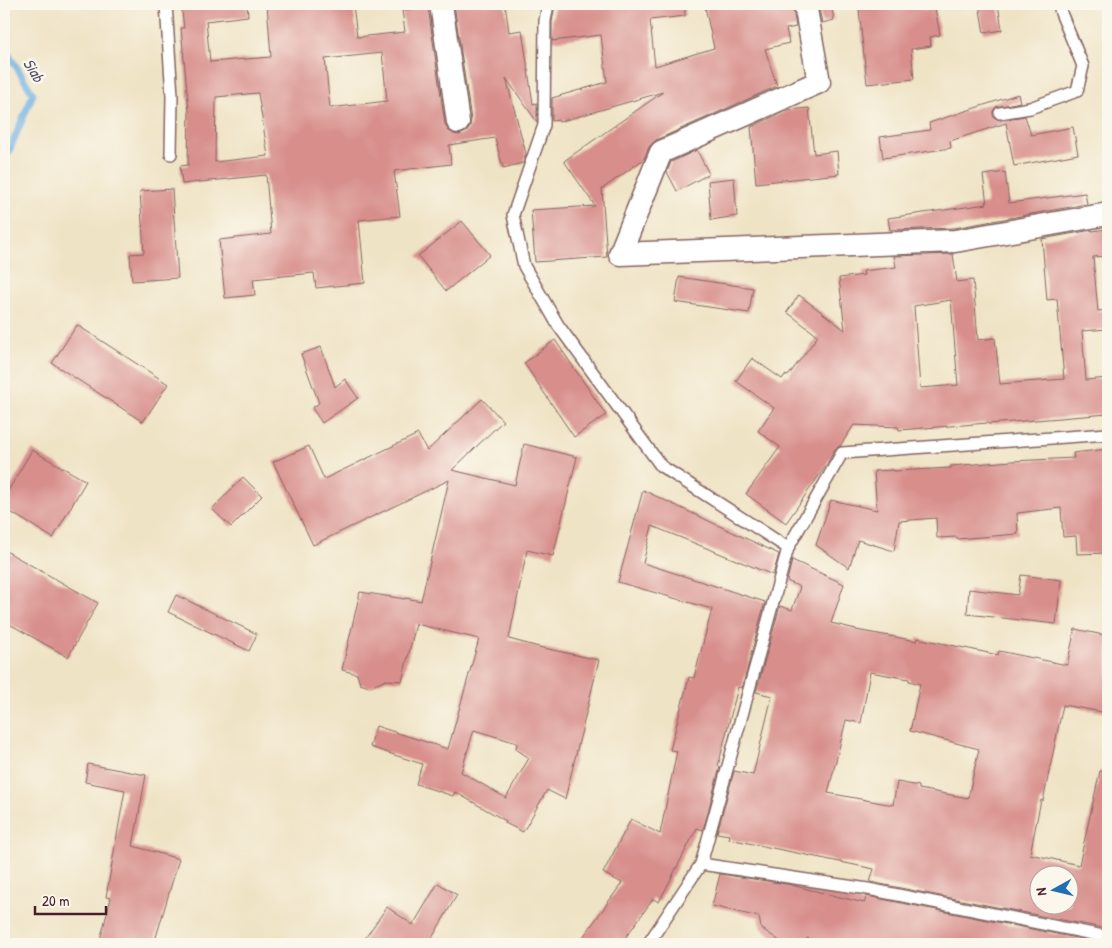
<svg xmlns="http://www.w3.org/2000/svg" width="1112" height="948" font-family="'Patrick Hand',sans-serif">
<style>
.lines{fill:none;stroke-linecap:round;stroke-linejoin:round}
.stream{stroke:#6baee0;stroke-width:7}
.building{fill:#d88f8c;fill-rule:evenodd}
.service-casing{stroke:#846461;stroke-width:14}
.minor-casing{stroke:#846461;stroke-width:25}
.service{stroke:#fff;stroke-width:11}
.minor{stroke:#fff;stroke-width:22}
.labels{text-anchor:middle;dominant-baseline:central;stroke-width:5;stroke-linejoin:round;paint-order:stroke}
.water-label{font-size:16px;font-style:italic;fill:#56516a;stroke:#fbf7ec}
</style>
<rect width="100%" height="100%" fill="#fbf7ec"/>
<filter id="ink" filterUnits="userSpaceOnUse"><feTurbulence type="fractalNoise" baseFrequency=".02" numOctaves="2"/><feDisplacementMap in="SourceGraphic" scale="10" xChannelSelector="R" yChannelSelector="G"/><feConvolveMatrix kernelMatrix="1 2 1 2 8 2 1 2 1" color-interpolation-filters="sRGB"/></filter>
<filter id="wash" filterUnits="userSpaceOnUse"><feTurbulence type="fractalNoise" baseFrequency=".0096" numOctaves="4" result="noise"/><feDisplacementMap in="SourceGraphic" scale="20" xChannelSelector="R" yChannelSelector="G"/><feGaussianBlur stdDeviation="1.12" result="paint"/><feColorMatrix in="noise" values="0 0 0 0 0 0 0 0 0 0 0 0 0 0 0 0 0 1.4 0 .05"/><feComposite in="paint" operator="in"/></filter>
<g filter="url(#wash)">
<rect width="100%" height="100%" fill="#efe3c5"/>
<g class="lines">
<!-- stream -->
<path class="stream" d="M 4,47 L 33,94 L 4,163"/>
</g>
<g id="blocks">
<!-- building -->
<g class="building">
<path d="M 181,4 L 247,4 L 248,16 L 206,21 L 210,62 L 271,57 L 267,4 L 353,4 L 357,37 L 405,32 L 402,10 L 428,7 L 445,124 L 448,130 L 454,134 L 459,135 L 466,132 L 470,126 L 471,120 L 454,4 L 505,4 L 509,32 L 522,30 L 533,104 L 537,103 L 537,122 L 506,78 L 526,154 L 523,163 L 503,168 L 495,138 L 449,145 L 451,164 L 394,171 L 400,216 L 359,220 L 365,283 L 316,288 L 314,273 L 253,279 L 255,295 L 225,298 L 219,240 L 271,234 L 266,175 L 182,184 L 180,166 L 188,165 L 189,111 L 181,28 L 184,28 ZM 382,53 L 387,101 L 330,108 L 325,59 ZM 258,93 L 268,156 L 215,162 L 216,97 Z"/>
<path d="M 555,4 L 685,4 L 685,16 L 650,20 L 655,66 L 714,48 L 705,7 L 717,4 L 792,4 L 796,27 L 786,29 L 789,43 L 765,49 L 777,86 L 656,140 L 649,147 L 644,159 L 602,189 L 607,257 L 535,262 L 531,210 L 595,206 L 564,161 L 663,92 L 559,122 L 558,120 L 552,121 L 552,98 L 607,82 L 601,35 L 552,41 L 552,22 Z"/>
<path d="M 818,4 L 831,4 L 834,20 L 822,23 Z"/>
<path d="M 871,4 L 921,4 L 922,10 L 935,8 L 940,35 L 930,37 L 931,46 L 911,49 L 914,79 L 867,84 L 859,10 L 871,8 Z"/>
<path d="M 979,4 L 998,4 L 1002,30 L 984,33 Z"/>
<path d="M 1018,94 L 1020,102 L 996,107 L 993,111 L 993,115 L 995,118 L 1001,120 L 1025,116 L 1031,135 L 1073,127 L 1078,154 L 1014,166 L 1006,123 L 950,141 L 951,148 L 883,158 L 880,137 L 930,130 L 929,123 Z"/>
<path d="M 809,108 L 814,154 L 837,151 L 839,174 L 756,183 L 751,127 L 788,110 Z"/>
<path d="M 697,150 L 709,174 L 677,191 L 667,172 L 671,162 Z"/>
<path d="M 1005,172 L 1009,203 L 1085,193 L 1087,204 L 954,228 L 890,230 L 888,218 L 987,204 L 983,175 Z"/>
<path d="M 734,178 L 737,216 L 711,220 L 708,181 Z"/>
<path d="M 172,189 L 178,278 L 132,281 L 130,254 L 144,253 L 140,191 Z"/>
<path d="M 462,221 L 490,255 L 446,291 L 418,256 Z"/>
<path d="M 1108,229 L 1108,256 L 1093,257 L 1098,311 L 1108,310 L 1108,329 L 1082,331 L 1086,380 L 1108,378 L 1108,414 L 988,424 L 988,423 L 899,430 L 898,427 L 854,425 L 840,446 L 835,449 L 827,464 L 786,523 L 746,494 L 780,447 L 758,431 L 774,408 L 736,381 L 752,358 L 782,379 L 785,375 L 788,376 L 818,336 L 787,312 L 799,295 L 845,330 L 839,278 L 864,275 L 863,271 L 896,267 L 894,256 L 953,254 L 957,282 L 973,280 L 978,340 L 995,338 L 1000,384 L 1064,379 L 1057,299 L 1047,300 L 1042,239 L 1092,230 L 1092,231 ZM 951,300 L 958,385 L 920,388 L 914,306 Z"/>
<path d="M 679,277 L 753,288 L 749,313 L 675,302 Z"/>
<path d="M 77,325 L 168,384 L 143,422 L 52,363 Z"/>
<path d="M 555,340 L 606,415 L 574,437 L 524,363 Z"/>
<path d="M 321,347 L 335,387 L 345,379 L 358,398 L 322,423 L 312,408 L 319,403 L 301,354 Z"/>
<path d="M 482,399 L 503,421 L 452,470 L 515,485 L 524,444 L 577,457 L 553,556 L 527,550 L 509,639 L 539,647 L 599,660 L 565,799 L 547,790 L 523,832 L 505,823 L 506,821 L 455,792 L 453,796 L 416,784 L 422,764 L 370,747 L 376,726 L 448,749 L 479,639 L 416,624 L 402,681 L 386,680 L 370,687 L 360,684 L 357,674 L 342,670 L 360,592 L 405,599 L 405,598 L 421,601 L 449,480 L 313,545 L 273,462 L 309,446 L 324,479 L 418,434 L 427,451 ZM 474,730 L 517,743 L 516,749 L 529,758 L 506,798 L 461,772 Z"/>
<path d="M 1108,449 L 1108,553 L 1077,554 L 1076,536 L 1063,537 L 1061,508 L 1017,513 L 1018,534 L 957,539 L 957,537 L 937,538 L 936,518 L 899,521 L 894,551 L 858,540 L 849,568 L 816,545 L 831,500 L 877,510 L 874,471 L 894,470 L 894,471 L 951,468 L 951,466 L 1012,461 L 1074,458 L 1073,453 Z"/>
<path d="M 32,450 L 86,481 L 53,538 L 4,508 L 4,498 Z"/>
<path d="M 243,477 L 262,496 L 231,527 L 212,509 Z"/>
<path d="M 643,490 L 779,554 L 773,575 L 652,526 L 643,563 L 765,602 L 742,688 L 738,687 L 718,766 L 720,767 L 703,830 L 697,828 L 659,902 L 653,899 L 621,944 L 578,944 L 622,883 L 603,873 L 631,819 L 660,834 L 677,751 L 670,750 L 689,677 L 694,678 L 712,609 L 618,582 Z"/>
<path d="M 4,550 L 98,603 L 68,657 L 4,621 Z"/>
<path d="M 792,560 L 844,584 L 831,623 L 856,629 L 856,630 L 917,641 L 917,638 L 998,655 L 999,651 L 1067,665 L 1075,629 L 1108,636 L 1108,713 L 1063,705 L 1043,801 L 1041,800 L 1030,854 L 1079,865 L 1100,771 L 1108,772 L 1108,929 L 870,882 L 874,869 L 729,839 L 730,835 L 717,833 L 734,771 L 753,775 L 772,696 L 756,692 L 780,606 L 792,610 L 800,587 L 787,581 ZM 870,672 L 909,679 L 909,681 L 920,684 L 910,731 L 979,749 L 968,798 L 919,789 L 919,786 L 897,782 L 893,805 L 828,793 L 846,720 L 861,723 ZM 1040,876 L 1070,876 L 1070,906 L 1040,906 Z"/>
<path d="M 1021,575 L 1061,580 L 1056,624 L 967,614 L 969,589 L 1018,595 Z"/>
<path d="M 176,595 L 257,634 L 249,651 L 168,612 Z"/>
<path d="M 88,764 L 146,775 L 133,846 L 179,859 L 154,944 L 99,944 L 111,898 L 106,897 L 125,790 L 85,782 Z"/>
<path d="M 720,874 L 787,884 L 864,903 L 867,896 L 1106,944 L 833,944 L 807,938 L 805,944 L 784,944 L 761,928 L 759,917 L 712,906 Z"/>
<path d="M 438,883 L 457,895 L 432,938 L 440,944 L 361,944 L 387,907 L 413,925 Z"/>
</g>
</g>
</g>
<g filter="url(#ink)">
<use href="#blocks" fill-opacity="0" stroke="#846461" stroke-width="1"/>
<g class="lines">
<!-- service casing -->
<g class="service-casing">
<g id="service">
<path d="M 166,4 L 172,96 L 171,154"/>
<path d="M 548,4 L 545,21 L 544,125 L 513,215 L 524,266 L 558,325 L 661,466 L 788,548"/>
<path d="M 1000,113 L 1030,108 L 1077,91 L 1083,66 L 1061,13 L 1059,4"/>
<path d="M 701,864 L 868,889 L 1108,937"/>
<path d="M 648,944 L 701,864 L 788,548 L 842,453 L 1108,434"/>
</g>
</g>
<!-- minor casing -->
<g class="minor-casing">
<g id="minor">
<path d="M 441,4 L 458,122"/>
<path d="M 805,4 L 819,82 L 661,152 L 620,254 L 955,241 L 1108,214"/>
</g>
</g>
<!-- service -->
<use href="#service" class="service"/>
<!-- minor -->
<use href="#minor" class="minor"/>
</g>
</g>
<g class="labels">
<!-- water labels -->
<g class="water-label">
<text transform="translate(34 70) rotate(58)">Siab</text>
</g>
</g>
<!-- margin -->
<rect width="1112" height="948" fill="none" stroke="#fbf7ec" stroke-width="20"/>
<!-- north arrow -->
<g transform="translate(1054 890) rotate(262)"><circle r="24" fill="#fbf7ec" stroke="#b4a19f"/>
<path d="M0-4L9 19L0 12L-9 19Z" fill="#1f6fb2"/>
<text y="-8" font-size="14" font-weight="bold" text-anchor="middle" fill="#4a1f2b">N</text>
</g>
<!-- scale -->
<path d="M35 906v8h71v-8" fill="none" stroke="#4a1f2b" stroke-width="2.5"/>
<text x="42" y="906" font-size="15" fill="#4a1f2b" stroke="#fbf7ec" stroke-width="4" paint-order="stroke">20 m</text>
</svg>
